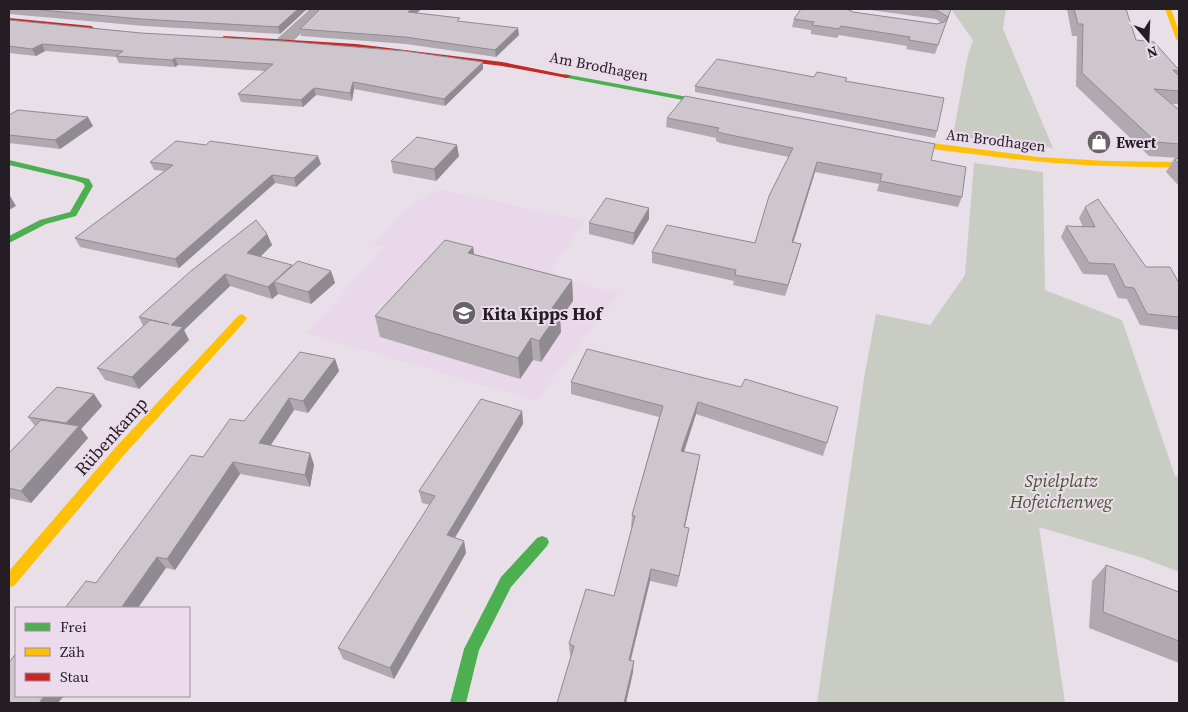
<svg xmlns="http://www.w3.org/2000/svg" width="1188" height="712" font-family="'Source Serif 4',serif">
<style>
.built{fill:#e9d8e9}
.green{fill:#c9ccc2}
.lines{fill:none;stroke-linecap:round;stroke-linejoin:round}
.street{fill:#aca8ab;fill-rule:evenodd}
.fast{fill:#4caf50;fill-rule:evenodd}
.slow{fill:#ffc107;fill-rule:evenodd}
.jam{fill:#c62828;fill-rule:evenodd}
.wall{fill:#b0aab0}
.shaded-wall{fill:#908b90}
.building{fill:#cdc6cd;stroke:#908b90}
.labels{text-anchor:middle;dominant-baseline:central;stroke-width:4;stroke-linejoin:round;paint-order:stroke}
.far-street-label{font-size:15px;fill:#241e24;stroke:#ecdbec}
.far-poi-label{font-size:15px;font-weight:bold;fill:#241e24;stroke:#ecdbec;text-anchor:start}
.poi-label{font-size:18px;font-weight:bold;fill:#241e24;stroke:#ecdbec;text-anchor:start}
.street-label{font-size:18px;fill:#241e24;stroke:#ecdbec}
.park-label{font-size:18px;font-style:italic;fill:#45582b;stroke:#ecdbec}
</style>
<rect width="100%" height="100%" fill="#e8dfe8"/>
<!-- built -->
<path class="built" d="M 440,189 L 585,221 L 549,273 L 618,294 L 536,401 L 306,333 L 385,247 L 373,244 L 412,204 Z"/>
<!-- green -->
<g class="green">
<path d="M 951,9 L 1006,9 L 1003,29 L 1053,148 L 953,136 L 967,59 L 973,40 Z"/>
<path d="M 974,163 L 1043,172 L 1045,290 L 1122,320 L 1175,476 L 1179,477 L 1179,572 L 1143,558 L 1039,527 L 1065,703 L 817,703 L 864,378 L 876,314 L 930,325 L 965,275 Z"/>
</g>
<g class="lines">
<!-- street -->
<path class="street" d="M 310,9 L 326,9 L 290,44 L 278,44 L 276,41 L 278,38 Z"/>
<!-- fast -->
<g class="fast">
<path d="M 564,74 L 720,103 L 724,105 L 720,107 L 567,78 L 564,78 Z"/>
<path d="M 9,160 L 89,179 L 93,186 L 76,216 L 46,224 L 9,243 L 9,236 L 40,220 L 70,212 L 85,186 L 83,183 L 74,180 L 9,165 Z"/>
<path d="M 542,536 L 547,538 L 549,542 L 547,546 L 511,587 L 479,650 L 466,703 L 450,703 L 464,649 L 501,577 L 537,538 Z"/>
</g>
<!-- slow -->
<g class="slow">
<path d="M 1165,9 L 1171,9 L 1179,31 L 1179,41 L 1176,39 Z"/>
<path d="M 894,138 L 1038,157 L 1108,161 L 1179,162 L 1179,167 C 1113,168 1047,164 981,155 C 952,152 923,148 894,142 Z"/>
<path d="M 242,314 L 247,318 L 246,320 L 124,455 L 14,586 L 9,587 L 9,571 L 116,447 L 238,316 Z"/>
</g>
<!-- jam -->
<g class="jam">
<path d="M 9,18 L 91,26 L 94,28 L 91,30 L 9,22 Z"/>
<path d="M 224,36 L 356,44 L 502,62 L 571,76 L 567,78 L 502,66 L 356,48 L 222,39 L 221,38 Z"/>
</g>
</g>
<!-- wall -->
<g class="wall">
<path d="M 9,9 L 307,9 L 280,34 L 144,26 L 9,14 Z"/>
<path d="M 862,9 L 951,9 L 935,54 L 906,49 L 907,46 L 839,35 L 837,38 L 811,34 L 811,30 L 792,27 L 794,19 L 853,12 L 937,24 L 941,23 L 936,19 L 863,9 Z"/>
<path d="M 1067,9 L 1126,9 L 1136,40 L 1179,70 L 1179,74 L 1178,75 L 1179,76 L 1179,104 L 1172,104 L 1179,110 L 1179,158 L 1149,156 L 1076,86 L 1077,36 L 1072,36 Z"/>
<path d="M 417,13 L 461,22 L 519,35 L 496,57 L 406,44 L 301,36 L 300,29 Z"/>
<path d="M 9,20 L 141,33 L 483,62 L 483,69 L 445,106 L 354,89 L 352,101 L 316,95 L 303,107 L 241,102 L 238,94 L 265,71 L 178,65 L 175,67 L 119,63 L 116,57 L 45,51 L 36,56 L 9,53 Z"/>
<path d="M 814,77 L 846,81 L 937,131 L 935,138 L 695,92 L 695,86 Z"/>
<path d="M 9,115 L 93,126 L 60,149 L 9,143 Z"/>
<path d="M 667,118 L 931,160 L 962,197 L 958,207 L 877,191 L 879,184 L 815,172 L 793,242 L 801,244 L 798,255 L 785,296 L 733,285 L 734,281 L 652,263 L 652,252 L 755,243 L 789,157 L 720,143 L 716,141 L 716,138 L 666,127 Z"/>
<path d="M 459,156 L 436,181 L 393,173 L 391,161 Z"/>
<path d="M 1179,158 L 1179,186 L 1166,172 L 1174,159 Z"/>
<path d="M 150,162 L 321,164 L 296,187 L 275,183 L 179,268 L 80,247 L 75,238 L 164,171 L 154,170 Z"/>
<path d="M 1085,207 L 1146,267 L 1179,283 L 1179,330 L 1140,325 L 1127,299 L 1118,298 L 1107,275 L 1083,274 L 1061,237 L 1066,226 L 1083,227 L 1079,218 Z"/>
<path d="M 649,219 L 633,245 L 589,234 L 589,223 Z"/>
<path d="M 267,234 L 272,245 L 260,257 L 292,265 L 331,271 L 335,283 L 311,304 L 278,294 L 272,299 L 230,286 L 184,330 L 189,340 L 139,389 L 105,380 L 97,368 L 143,326 L 139,317 Z"/>
<path d="M 473,247 L 474,254 L 572,280 L 573,301 L 560,319 L 561,332 L 541,362 L 533,360 L 520,379 L 380,337 L 375,316 Z"/>
<path d="M 335,359 L 339,371 L 308,413 L 294,410 L 271,445 L 310,453 L 314,465 L 310,487 L 240,474 L 175,570 L 166,568 L 96,583 L 203,457 L 244,421 Z"/>
<path d="M 571,382 L 741,387 L 838,407 L 823,456 L 696,414 L 684,452 L 698,467 L 685,527 L 687,540 L 677,587 L 650,581 L 631,660 L 633,672 L 626,703 L 557,703 L 571,656 L 570,655 L 569,644 L 614,596 L 632,527 L 631,527 L 632,515 L 659,417 L 571,394 Z"/>
<path d="M 94,394 L 102,406 L 81,429 L 88,438 L 31,503 L 9,498 L 9,453 L 35,426 L 28,417 Z"/>
<path d="M 522,411 L 523,424 L 455,538 L 464,541 L 466,553 L 394,679 L 343,659 L 338,648 L 430,505 L 422,503 L 419,491 Z"/>
<path d="M 1106,565 L 1179,592 L 1179,663 L 1089,628 L 1092,581 Z"/>
</g>
<!-- shaded-wall -->
<g class="shaded-wall">
<path d="M 298,9 L 307,9 L 280,34 L 278,27 Z"/>
<path d="M 412,9 L 422,9 L 410,18 L 408,12 Z"/>
<path d="M 518,28 L 519,35 L 496,57 L 495,50 Z"/>
<path d="M 42,44 L 45,51 L 36,56 L 32,49 Z"/>
<path d="M 175,58 L 178,65 L 175,67 L 172,60 Z"/>
<path d="M 483,62 L 483,69 L 445,106 L 444,99 Z"/>
<path d="M 353,82 L 354,89 L 352,101 L 350,93 Z"/>
<path d="M 314,88 L 316,95 L 303,107 L 301,100 Z"/>
<path d="M 88,117 L 93,126 L 60,149 L 55,140 Z"/>
<path d="M 457,145 L 459,156 L 436,181 L 434,169 Z"/>
<path d="M 318,156 L 321,164 L 296,187 L 294,178 Z"/>
<path d="M 817,162 L 815,172 L 790,253 L 792,242 Z"/>
<path d="M 272,175 L 275,183 L 179,268 L 175,259 Z"/>
<path d="M 9,194 L 16,206 L 9,210 Z"/>
<path d="M 649,208 L 649,219 L 633,245 L 634,233 Z"/>
<path d="M 267,234 L 272,245 L 252,265 L 247,253 Z"/>
<path d="M 801,244 L 798,255 L 785,296 L 788,285 Z"/>
<path d="M 473,247 L 476,268 L 468,253 Z"/>
<path d="M 292,265 L 274,282 L 278,294 L 272,299 L 268,287 Z"/>
<path d="M 331,271 L 335,283 L 311,304 L 308,292 Z"/>
<path d="M 225,274 L 230,286 L 184,330 L 189,340 L 139,389 L 132,377 L 171,325 Z"/>
<path d="M 572,280 L 573,301 L 560,319 L 561,332 L 541,362 L 539,341 L 552,308 Z"/>
<path d="M 531,338 L 533,360 L 520,379 L 518,358 Z"/>
<path d="M 335,359 L 339,371 L 308,413 L 303,401 Z"/>
<path d="M 94,394 L 102,406 L 81,429 L 88,438 L 31,503 L 21,491 L 73,433 L 66,423 Z"/>
<path d="M 289,398 L 294,410 L 264,455 L 259,443 Z"/>
<path d="M 698,402 L 696,414 L 680,464 L 681,451 Z"/>
<path d="M 522,411 L 523,424 L 449,547 L 447,535 Z"/>
<path d="M 310,453 L 314,465 L 310,487 L 305,475 Z"/>
<path d="M 700,455 L 698,467 L 682,539 L 684,527 Z"/>
<path d="M 233,462 L 240,474 L 175,570 L 167,559 Z"/>
<path d="M 689,528 L 687,540 L 677,587 L 679,576 Z"/>
<path d="M 464,541 L 466,553 L 394,679 L 390,668 Z"/>
<path d="M 157,557 L 166,568 L 138,608 L 121,608 Z"/>
<path d="M 651,569 L 650,581 L 628,670 L 629,660 Z"/>
<path d="M 634,661 L 633,672 L 626,703 L 624,703 Z"/>
<path d="M 44,696 L 64,696 L 58,703 L 39,703 Z"/>
</g>
<!-- building -->
<g class="building">
<path d="M 30,9 L 298,9 L 278,27 L 141,19 Z"/>
<path d="M 320,9 L 412,9 L 408,12 L 460,18 L 457,21 L 518,28 L 495,50 L 405,37 L 300,29 Z"/>
<path d="M 801,9 L 847,9 L 853,12 L 937,24 L 944,22 L 948,17 L 938,11 L 923,9 L 951,9 L 938,45 L 909,40 L 910,37 L 841,26 L 839,29 L 812,25 L 814,22 L 794,19 Z"/>
<path d="M 1074,9 L 1126,9 L 1136,40 L 1154,42 L 1179,70 L 1179,71 L 1173,70 L 1179,76 L 1179,91 L 1154,89 L 1179,110 L 1179,144 L 1156,142 L 1082,73 L 1083,24 L 1078,24 Z"/>
<path d="M 9,20 L 141,33 L 282,41 L 405,51 L 483,62 L 444,99 L 353,82 L 350,93 L 314,88 L 301,100 L 238,94 L 273,64 L 175,58 L 172,60 L 116,56 L 123,51 L 42,44 L 32,49 L 9,46 Z"/>
<path d="M 717,59 L 814,77 L 817,72 L 847,78 L 845,81 L 944,98 L 937,131 L 695,86 Z"/>
<path d="M 685,96 L 935,144 L 931,160 L 966,167 L 962,197 L 880,181 L 882,174 L 817,162 L 792,242 L 801,244 L 788,285 L 735,275 L 736,270 L 652,252 L 667,225 L 755,243 L 769,196 L 793,148 L 721,133 L 717,131 L 719,128 L 667,118 Z"/>
<path d="M 18,110 L 88,117 L 55,140 L 9,135 L 9,115 Z"/>
<path d="M 417,137 L 457,145 L 434,169 L 391,161 Z"/>
<path d="M 176,141 L 206,145 L 210,141 L 318,156 L 294,178 L 272,175 L 175,259 L 75,238 L 173,165 L 150,162 Z"/>
<path d="M 1179,158 L 1179,164 L 1174,159 Z"/>
<path d="M 606,198 L 649,208 L 634,233 L 589,223 Z"/>
<path d="M 1098,199 L 1146,267 L 1170,267 L 1179,283 L 1179,317 L 1147,314 L 1134,288 L 1125,287 L 1114,264 L 1089,263 L 1066,226 L 1095,227 L 1085,207 Z"/>
<path d="M 256,220 L 267,234 L 247,253 L 292,265 L 268,287 L 225,274 L 171,325 L 183,327 L 132,377 L 97,368 L 150,320 L 169,324 L 139,317 L 191,271 Z"/>
<path d="M 445,240 L 473,247 L 468,253 L 572,280 L 552,308 L 560,311 L 539,341 L 531,338 L 518,358 L 375,316 Z"/>
<path d="M 298,261 L 331,271 L 308,292 L 274,282 Z"/>
<path d="M 587,349 L 741,387 L 745,379 L 838,407 L 827,443 L 698,402 L 681,451 L 700,455 L 684,527 L 689,528 L 679,576 L 651,569 L 629,660 L 634,661 L 624,703 L 557,703 L 574,646 L 569,644 L 586,589 L 614,596 L 635,516 L 632,515 L 663,406 L 571,382 Z"/>
<path d="M 300,352 L 335,359 L 303,401 L 289,398 L 259,443 L 310,453 L 305,475 L 233,462 L 167,559 L 157,557 L 121,608 L 65,608 L 86,581 L 96,583 L 191,455 L 203,457 L 230,419 L 244,421 Z"/>
<path d="M 57,387 L 94,394 L 66,423 L 28,417 Z"/>
<path d="M 481,399 L 522,411 L 447,535 L 464,541 L 390,668 L 338,648 L 435,496 L 419,491 Z"/>
<path d="M 41,420 L 79,426 L 21,491 L 9,488 L 9,453 Z"/>
<path d="M 1106,565 L 1179,592 L 1179,641 L 1103,612 Z"/>
<path d="M 16,653 L 16,696 L 44,696 L 39,703 L 9,703 L 9,663 Z"/>
</g>
<!-- icons -->
<defs>
<g id="shop-disc" transform="scale(1.25)"><circle r="9.5" fill="#696269" stroke="#ecdbec"/><path d="M-5-2.5h2.3a2.7 3.5 0 0 1 5.4 0H5L5.5 6h-11ZM-1.5-2.5h3a1.5 2.3 0 0 0-3 0Z" fill="#fff"/></g>
<g id="school-disc" transform="scale(1.25)"><circle r="9.5" fill="#696269" stroke="#ecdbec"/><path d="M0-5L7-2L0 1L-7-2ZM-4 1L0 2.5L4 1V4Q0 6-4 4Z" fill="#fff"/></g>
</defs>
<g fill-rule="evenodd">
<use href="#shop-disc" x="1099" y="142"/>
<use href="#school-disc" x="464" y="313"/>
</g>
<g class="labels">
<!-- far-street labels -->
<g class="far-street-label">
<text transform="translate(599 66) rotate(11)">Am Brodhagen</text>
<text transform="translate(996 140) rotate(7)">Am Brodhagen</text>
</g>
<!-- far-poi labels -->
<g class="far-poi-label">
<text x="1116" y="142">Ewert</text>
</g>
<!-- poi labels -->
<g class="poi-label">
<text x="482" y="313">Kita Kipps Hof</text>
</g>
<!-- street labels -->
<g class="street-label">
<text transform="translate(111 436) rotate(-48)">Rübenkamp</text>
</g>
<!-- park labels -->
<g class="park-label">
<text x="1061" y="480">Spielplatz<tspan x="1061" dy="21">Hofeichenweg</tspan></text>
</g>
</g>
<!-- border -->
<rect width="1188" height="712" fill="none" stroke="#241e24" stroke-width="20"/>
<!-- legend -->
<rect x="15" y="607" width="175" height="90" fill="#ecdbec" stroke="#9c8f9c"/>
<rect x="25" y="623" width="25" height="8" fill="#4caf50" stroke="#9c8f9c"/>
<text x="60" y="632" font-size="15" fill="#241e24">Frei</text>
<rect x="25" y="648" width="25" height="8" fill="#ffc107" stroke="#9c8f9c"/>
<text x="60" y="657" font-size="15" fill="#241e24">Zäh</text>
<rect x="25" y="673" width="25" height="8" fill="#c62828" stroke="#9c8f9c"/>
<text x="60" y="682" font-size="15" fill="#241e24">Stau</text>
<!-- north arrow -->
<g transform="translate(1148 40) rotate(161)" stroke="#ecdbec" stroke-width="4" paint-order="stroke">
<path d="M0-4L9 19L0 12L-9 19Z" fill="#241e24"/>
<text y="-8" font-size="14" font-weight="bold" text-anchor="middle" fill="#241e24">N</text>
</g>
</svg>
